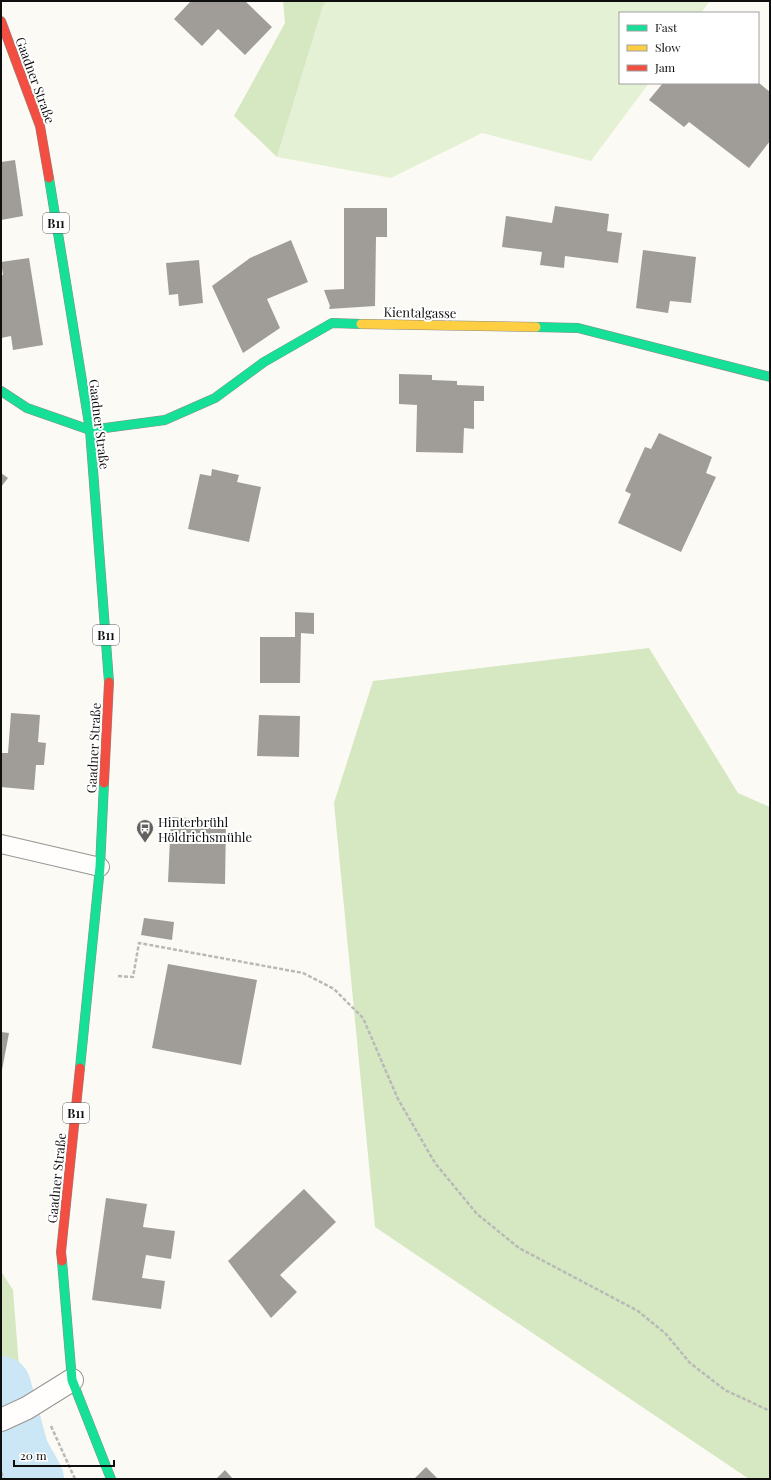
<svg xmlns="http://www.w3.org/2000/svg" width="771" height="1480" font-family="'Playfair Display',serif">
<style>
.green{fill:#e5f1d5}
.forest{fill:#d6e8c2}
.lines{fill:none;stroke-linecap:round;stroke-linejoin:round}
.river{stroke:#cbe6f5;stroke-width:60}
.building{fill:#a09d99}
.lane-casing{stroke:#969592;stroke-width:20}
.street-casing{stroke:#969592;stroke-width:24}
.fast-casing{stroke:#8c8b89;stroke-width:10}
.slow-casing{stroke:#8c8b89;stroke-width:10}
.jam-casing{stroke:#8c8b89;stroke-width:10}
.path{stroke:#b9b9b8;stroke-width:2.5;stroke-dasharray:4 2;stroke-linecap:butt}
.lane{stroke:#fffefd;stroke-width:18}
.street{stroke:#fffefd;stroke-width:22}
.fast{stroke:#16e098;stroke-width:9}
.slow{stroke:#ffcf43;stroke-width:9}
.jam{stroke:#f24e42;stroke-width:9}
.labels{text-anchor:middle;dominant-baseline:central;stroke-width:4;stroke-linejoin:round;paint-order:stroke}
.shield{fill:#fff;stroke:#575757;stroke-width:1}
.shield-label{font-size:12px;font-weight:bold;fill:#0f0f0f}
.street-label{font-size:13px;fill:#0f0f0f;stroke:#fff}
.poi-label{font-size:13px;fill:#0f0f0f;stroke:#fff;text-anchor:start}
</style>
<rect width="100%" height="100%" fill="#fcfaf4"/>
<!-- green -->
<path class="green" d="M 327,1 L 710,1 L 701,13 L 620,13 L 620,83 L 649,83 L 591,161 L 482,133 L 391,178 L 277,157 L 323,6 Z"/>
<!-- forest -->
<g class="forest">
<path d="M 283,1 L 327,1 L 323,6 L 277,157 L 234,116 L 285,23 Z"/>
<path d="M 649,648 L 738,793 L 770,807 L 770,1479 L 749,1479 L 375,1227 L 334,803 L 373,681 Z"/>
<path d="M 1,1271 L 13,1290 L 20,1379 L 1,1391 Z"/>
</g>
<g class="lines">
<!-- river -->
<path class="river" d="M 1,1386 L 19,1452 L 34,1479"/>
</g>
<!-- building -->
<g class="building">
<path d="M 191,1 L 245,1 L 272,27 L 245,55 L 218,29 L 202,46 L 174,19 Z"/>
<path d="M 663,83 L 759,83 L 770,92 L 770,141 L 749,168 L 689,122 L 684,127 L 649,100 Z"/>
<path d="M 15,160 L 23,216 L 1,220 L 1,162 Z"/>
<path d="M 555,206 L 609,214 L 607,231 L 622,233 L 618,263 L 565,256 L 564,268 L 540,265 L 542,252 L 502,247 L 506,216 L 552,223 Z"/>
<path d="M 344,208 L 387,208 L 387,237 L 376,237 L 375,306 L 329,309 L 330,306 L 324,290 L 344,289 Z"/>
<path d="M 291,240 L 308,282 L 267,299 L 280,328 L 243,353 L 212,286 L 250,258 Z"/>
<path d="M 643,250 L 696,257 L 691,303 L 670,301 L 668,313 L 636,308 Z"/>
<path d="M 29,258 L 43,345 L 13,350 L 11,336 L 1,338 L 1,275 L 3,275 L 1,262 Z"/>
<path d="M 199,260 L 203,303 L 179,306 L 178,294 L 169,295 L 166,263 Z"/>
<path d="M 399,374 L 432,375 L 432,380 L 457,381 L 457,385 L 484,386 L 484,401 L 474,401 L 474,429 L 464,428 L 463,453 L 416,452 L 417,405 L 399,404 Z"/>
<path d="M 659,433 L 712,457 L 706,473 L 716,477 L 681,552 L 618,523 L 631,494 L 625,491 L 645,447 L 651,449 Z"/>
<path d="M 212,469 L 239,475 L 237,482 L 261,487 L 249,542 L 188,529 L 200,474 L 211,476 Z"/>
<path d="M 1,473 L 8,478 L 1,487 Z"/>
<path d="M 295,612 L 314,613 L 314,634 L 301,633 L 300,683 L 260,683 L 260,637 L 295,637 Z"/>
<path d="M 11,713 L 40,715 L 38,742 L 46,743 L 44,765 L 36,765 L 34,790 L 1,787 L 1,753 L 8,753 Z"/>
<path d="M 259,715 L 300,716 L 299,757 L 257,756 Z"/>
<path d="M 171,817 L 226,820 L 225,884 L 168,882 Z"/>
<path d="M 144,918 L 174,922 L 172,940 L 141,935 Z"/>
<path d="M 168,964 L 257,980 L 241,1065 L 152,1048 Z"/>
<path d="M 1,1032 L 9,1033 L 2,1070 L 1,1070 Z"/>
<path d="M 304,1189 L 336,1222 L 280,1275 L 297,1292 L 271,1318 L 228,1261 Z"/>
<path d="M 106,1198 L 147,1204 L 143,1227 L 175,1231 L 171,1259 L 146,1255 L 142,1278 L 165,1281 L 161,1309 L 92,1300 Z"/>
<path d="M 426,1467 L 438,1479 L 414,1479 Z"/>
<path d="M 225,1470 L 233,1479 L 216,1479 Z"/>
</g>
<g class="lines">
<!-- lane casing -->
<g class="lane-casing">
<path id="lane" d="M 1,844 L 100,867"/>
</g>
<!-- street casing -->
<g class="street-casing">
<path id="street" d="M 1,1420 L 27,1408 L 72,1380"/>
</g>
<!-- fast casing -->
<g class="fast-casing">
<g id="fast">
<path d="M 49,178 L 90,430 L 109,682"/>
<path d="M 536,327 L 578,328 L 770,377"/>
<path d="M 1,391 L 27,408 L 90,430 L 165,420 L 215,398 L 264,362 L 332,323 L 361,324"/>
<path d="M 80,1068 L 100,867 L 104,783"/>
<path d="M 62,1261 L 72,1380 L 111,1479"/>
</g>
</g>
<!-- slow casing -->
<g class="slow-casing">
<path id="slow" d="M 361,324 L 536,327"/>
</g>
<!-- jam casing -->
<g class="jam-casing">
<g id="jam">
<path d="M 1,21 L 40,126 L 49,178"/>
<path d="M 104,783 L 109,682"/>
<path d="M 62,1261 L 61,1252 L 80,1068"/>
</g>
</g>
<!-- path -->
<g class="path">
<path d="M 118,976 L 133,977 L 139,943 L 303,973 L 334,989 L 363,1018 L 398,1099 L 435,1163 L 477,1214 L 519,1248 L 638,1311 L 666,1334 L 690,1363 L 725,1390 L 770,1411"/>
<path d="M 51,1426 L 75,1479"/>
<path d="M 1,1472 L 4,1479"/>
</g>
<!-- lane -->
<use href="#lane" class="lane"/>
<!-- street -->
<use href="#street" class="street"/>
<!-- fast -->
<use href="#fast" class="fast"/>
<!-- slow -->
<use href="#slow" class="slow"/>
<!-- jam -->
<use href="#jam" class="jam"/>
</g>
<!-- icons -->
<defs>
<g id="bus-pin" transform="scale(0.9)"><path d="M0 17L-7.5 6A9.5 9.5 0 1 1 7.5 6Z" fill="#62615f" stroke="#fff"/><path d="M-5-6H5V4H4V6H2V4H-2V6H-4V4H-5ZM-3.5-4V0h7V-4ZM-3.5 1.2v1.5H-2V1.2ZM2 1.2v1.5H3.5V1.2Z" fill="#fff"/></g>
</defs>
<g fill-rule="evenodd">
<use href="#bus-pin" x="145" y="828"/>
</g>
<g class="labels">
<!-- shield labels -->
<g class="shield">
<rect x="43" y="213" width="26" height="20" rx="3"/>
<rect x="93" y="625" width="26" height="20" rx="3"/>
<rect x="63" y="1103" width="26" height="20" rx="3"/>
</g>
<g class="shield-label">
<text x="56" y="223">B11</text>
<text x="106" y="635">B11</text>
<text x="76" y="1113">B11</text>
</g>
<!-- street labels -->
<g class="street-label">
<text transform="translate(36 80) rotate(70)">Gaadner Straße</text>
<text transform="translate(420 312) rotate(1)">Kientalgasse</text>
<text transform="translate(100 424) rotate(83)">Gaadner Straße</text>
<text transform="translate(93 748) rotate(-87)">Gaadner Straße</text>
<text transform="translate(56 1178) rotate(-84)">Gaadner Straße</text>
</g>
<!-- poi labels -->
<g class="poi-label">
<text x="158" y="821">Hinterbrühl<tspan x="158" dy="15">Höldrichsmühle</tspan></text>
</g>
</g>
<!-- border -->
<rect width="771" height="1480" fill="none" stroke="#0f0f0f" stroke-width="4"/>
<!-- legend -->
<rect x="619" y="12" width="140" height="72" fill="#ffffff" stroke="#9f9f9f"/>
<rect x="627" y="25" width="20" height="6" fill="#16e098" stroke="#9f9f9f"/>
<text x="655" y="32" font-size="12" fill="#0f0f0f">Fast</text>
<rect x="627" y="45" width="20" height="6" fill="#ffcf43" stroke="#9f9f9f"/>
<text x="655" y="52" font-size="12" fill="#0f0f0f">Slow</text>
<rect x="627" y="65" width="20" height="6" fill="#f24e42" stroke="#9f9f9f"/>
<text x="655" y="72" font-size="12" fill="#0f0f0f">Jam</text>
<!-- scale -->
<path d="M14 1460v6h100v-6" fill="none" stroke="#0f0f0f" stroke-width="2"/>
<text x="20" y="1460" font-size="12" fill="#0f0f0f" stroke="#ffffff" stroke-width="3" paint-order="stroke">20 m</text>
</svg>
